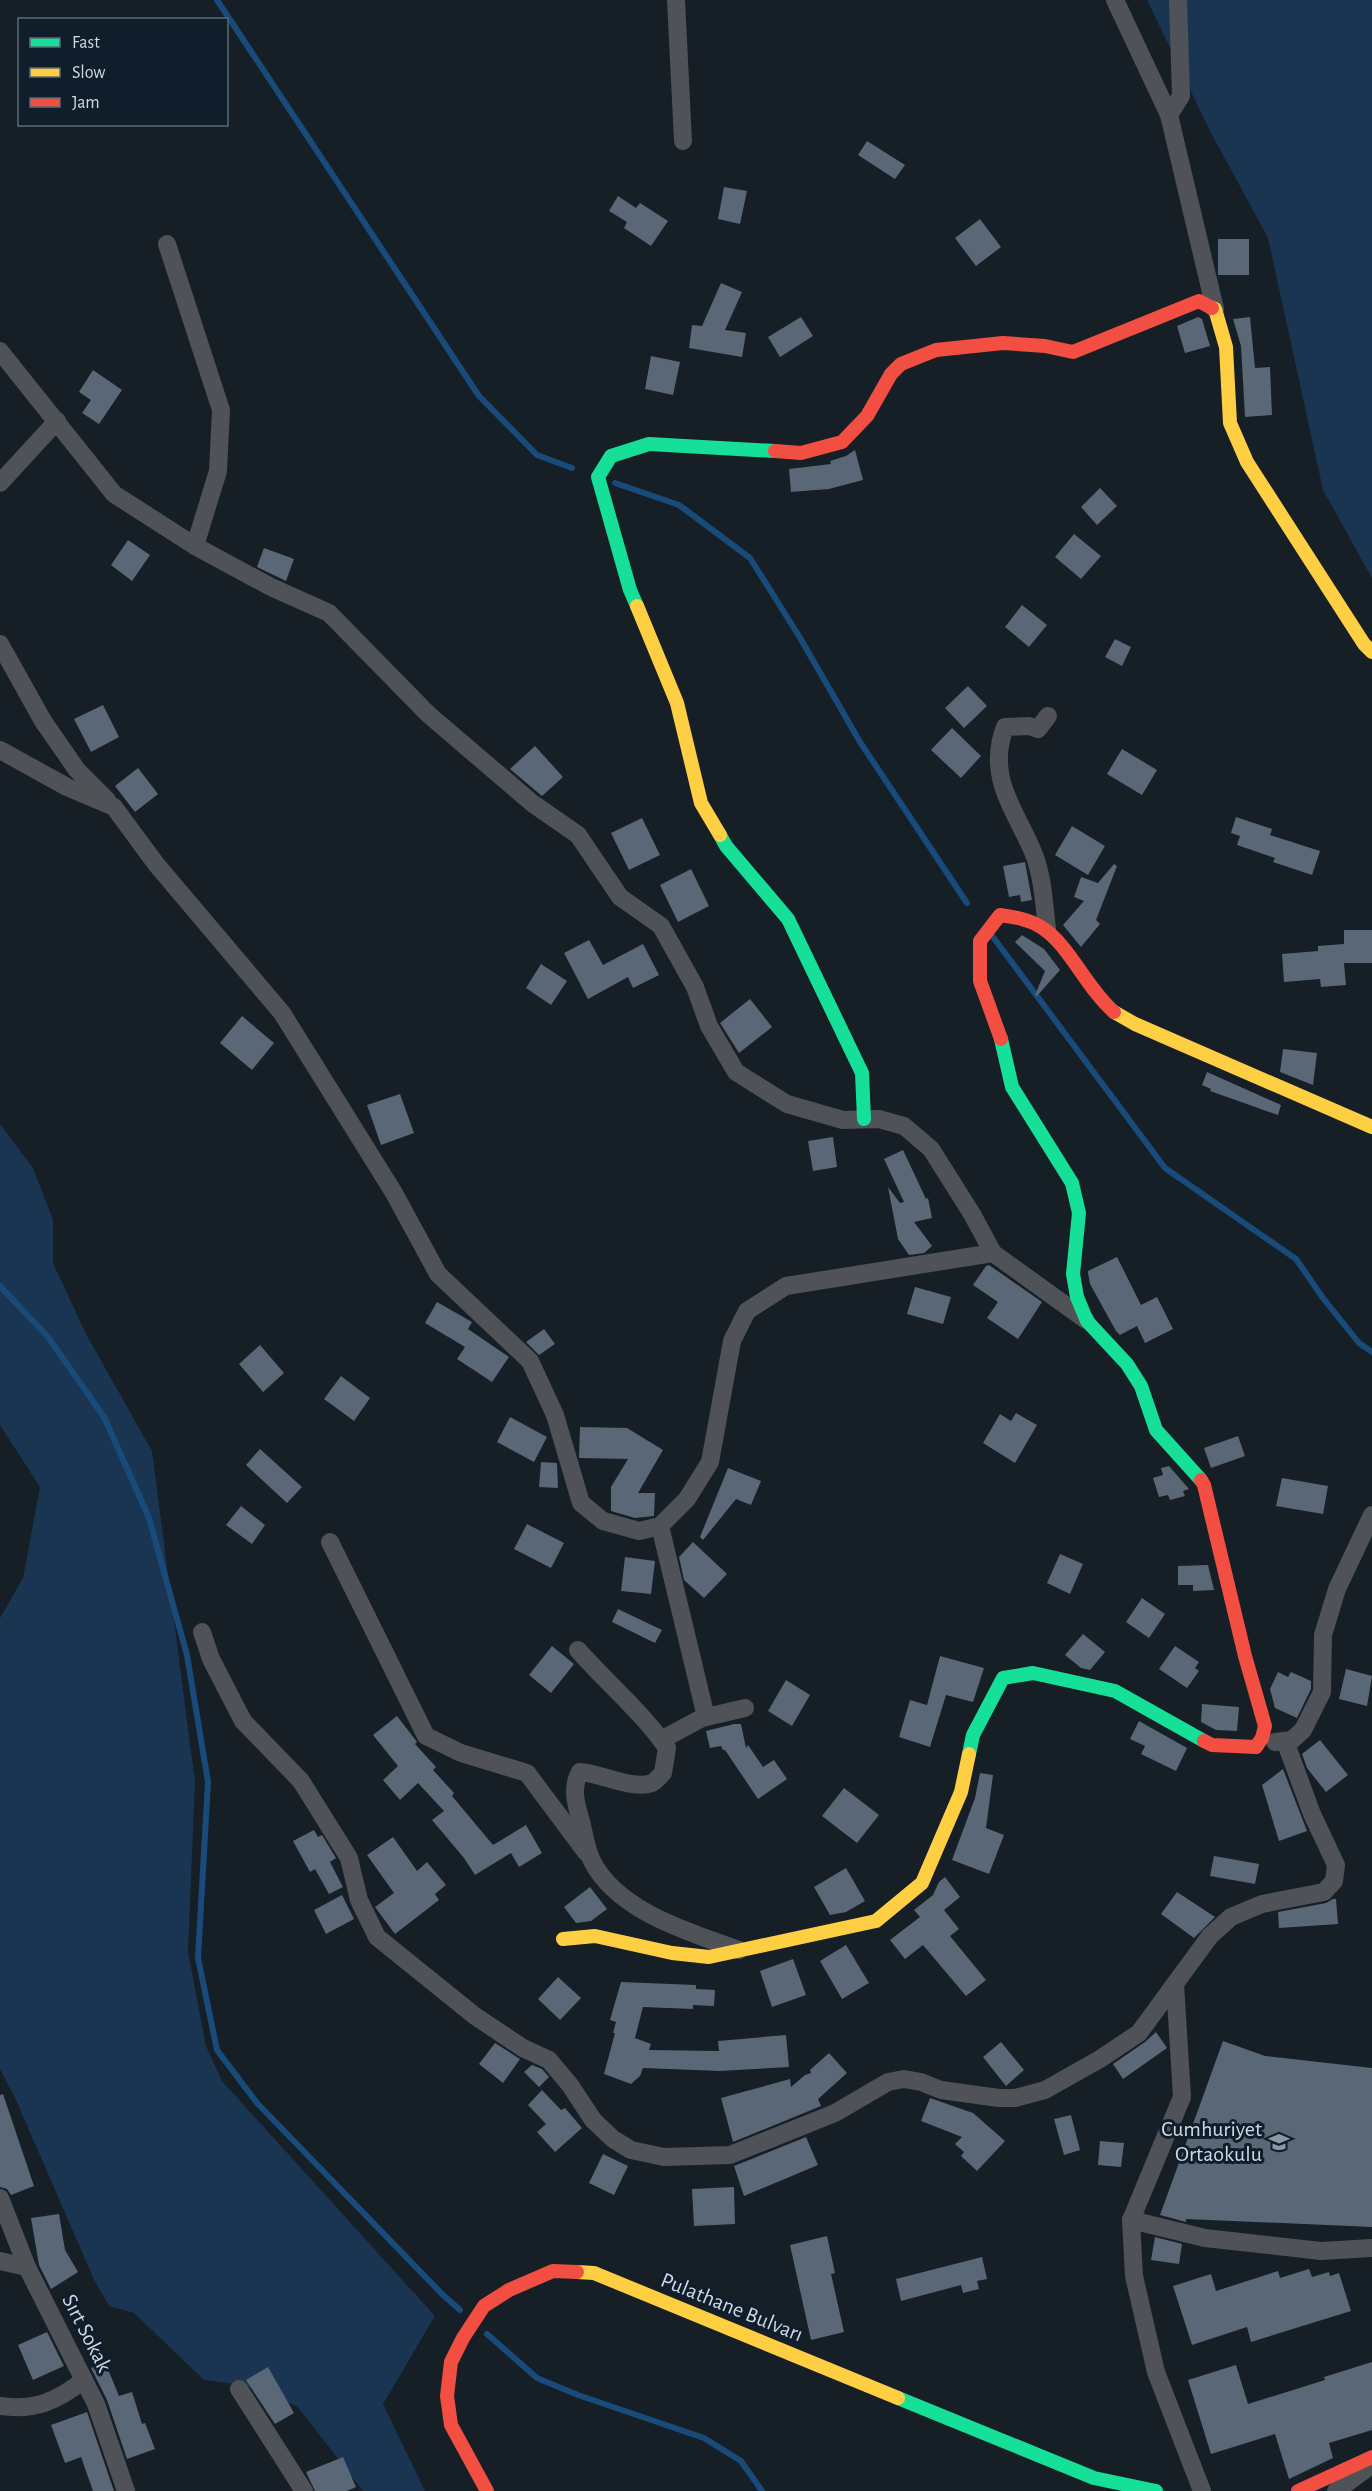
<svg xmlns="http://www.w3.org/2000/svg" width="1372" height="2491" font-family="'Alegreya Sans',sans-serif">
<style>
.green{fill:#193552}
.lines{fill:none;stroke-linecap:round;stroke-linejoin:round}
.stream{stroke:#194b7a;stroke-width:6}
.building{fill:#596776}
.street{stroke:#4f5256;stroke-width:18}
.fast{stroke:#16e098;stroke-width:14}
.slow{stroke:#ffcf43;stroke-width:14}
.jam{stroke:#f24e42;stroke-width:14}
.labels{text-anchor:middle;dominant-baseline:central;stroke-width:6;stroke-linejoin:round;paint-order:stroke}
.poi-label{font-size:22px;fill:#cfd9e3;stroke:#101e2c;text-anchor:end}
.street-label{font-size:22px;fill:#cfd9e3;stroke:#101e2c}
</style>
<rect width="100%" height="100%" fill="#161e26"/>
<!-- green -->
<g class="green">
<path d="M 1147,0 L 1372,0 L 1372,578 L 1323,490 L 1268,238 L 1210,131 Z"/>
<path d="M 0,1124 L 33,1168 L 53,1220 L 53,1263 L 86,1334 L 152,1451 L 195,1782 L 188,1952 L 206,2046 L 222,2081 L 435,2316 L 383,2404 L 425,2491 L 363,2491 L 297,2406 L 244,2385 L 204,2380 L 134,2313 L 109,2306 L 95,2282 L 16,2100 L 0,2069 L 0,1618 L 23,1578 L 40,1487 L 0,1425 Z"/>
</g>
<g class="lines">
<!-- stream -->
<g class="stream">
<path d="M 217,0 L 479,396 L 537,455 L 572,468"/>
<path d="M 615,483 L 679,505 L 750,558 L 799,636 L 860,742 L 967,903"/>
<path d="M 993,937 L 1165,1168 L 1296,1259 L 1323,1298 L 1359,1343 L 1372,1352"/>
<path d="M 0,1286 L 48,1337 L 104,1417 L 149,1518 L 187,1655 L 208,1782 L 198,1958 L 217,2050 L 257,2103 L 443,2295 L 460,2310"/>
<path d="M 487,2334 L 537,2378 L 578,2395 L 704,2438 L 741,2461 L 762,2491"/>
</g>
</g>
<!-- building -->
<g class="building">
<path d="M 867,141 L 905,165 L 895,179 L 858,155 Z"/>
<path d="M 724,187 L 747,191 L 740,224 L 718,219 Z"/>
<path d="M 618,196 L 636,208 L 640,203 L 668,221 L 651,246 L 624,228 L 627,222 L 609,211 Z"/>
<path d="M 980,219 L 1001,247 L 976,266 L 955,238 Z"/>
<rect x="1218" y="239" width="31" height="36"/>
<path d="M 721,283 L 742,292 L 725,330 L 746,333 L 742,357 L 689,348 L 692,325 L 702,326 Z"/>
<path d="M 801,317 L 813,336 L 780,357 L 768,337 Z"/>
<path d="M 1198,317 L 1202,319 L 1210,346 L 1185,353 L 1177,326 Z"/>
<path d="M 1250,317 L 1255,368 L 1270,367 L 1272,415 L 1245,417 L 1241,346 L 1233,319 Z"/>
<path d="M 651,356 L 680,362 L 673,395 L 645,389 Z"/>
<path d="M 93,370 L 122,390 L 99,424 L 82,413 L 91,400 L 79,392 Z"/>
<path d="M 855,450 L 863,480 L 829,489 L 791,492 L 789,469 L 831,464 L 830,461 L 846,456 Z"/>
<path d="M 1100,488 L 1117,506 L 1097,525 L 1081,507 Z"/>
<path d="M 1074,534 L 1101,556 L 1081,579 L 1055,557 Z"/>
<path d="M 128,540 L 150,555 L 132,581 L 111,565 Z"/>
<path d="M 264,548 L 294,559 L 286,581 L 257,567 Z"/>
<path d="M 1022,605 L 1047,625 L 1029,647 L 1005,627 Z"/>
<path d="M 1115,639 L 1131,647 L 1122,666 L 1105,657 Z"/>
<path d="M 968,686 L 987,706 L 964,728 L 945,708 Z"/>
<path d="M 103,705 L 119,737 L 91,752 L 74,719 Z"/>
<path d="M 952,728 L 981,756 L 961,778 L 931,750 Z"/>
<path d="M 535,746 L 563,777 L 542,796 L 510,769 Z"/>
<path d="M 1122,749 L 1157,770 L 1142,795 L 1107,774 Z"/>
<path d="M 138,768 L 158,794 L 135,812 L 115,786 Z"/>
<path d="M 1236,817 L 1272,829 L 1270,835 L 1320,851 L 1312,875 L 1273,862 L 1275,858 L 1237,845 L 1240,836 L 1231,833 Z"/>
<path d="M 642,818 L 660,855 L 629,870 L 611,833 Z"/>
<path d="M 1072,826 L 1105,846 L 1088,875 L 1055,855 Z"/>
<path d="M 1025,862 L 1032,900 L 1021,902 L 1020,895 L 1009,897 L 1003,866 Z"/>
<path d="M 1114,864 L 1117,866 L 1096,920 L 1100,924 L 1081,947 L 1063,925 L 1084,901 L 1074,897 L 1081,877 L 1098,883 Z"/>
<path d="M 691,869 L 709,906 L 678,922 L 660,885 Z"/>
<path d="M 1344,930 L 1372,930 L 1372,963 L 1344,963 L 1346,985 L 1321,987 L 1320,979 L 1284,982 L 1282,954 L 1318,951 L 1318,946 L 1344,944 Z"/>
<path d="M 1022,935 L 1044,949 L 1060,970 L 1037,996 L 1035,995 L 1045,971 L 1015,942 Z"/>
<path d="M 589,940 L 603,965 L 643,944 L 659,975 L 633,988 L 628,977 L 588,999 L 564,953 Z"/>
<path d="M 541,964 L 567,981 L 551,1005 L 526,988 Z"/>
<path d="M 750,999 L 772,1027 L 739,1053 L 720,1023 Z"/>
<path d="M 242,1016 L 274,1043 L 252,1070 L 220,1043 Z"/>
<path d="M 1283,1049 L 1317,1053 L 1313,1085 L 1280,1072 Z"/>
<path d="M 1207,1072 L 1281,1105 L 1278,1115 L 1210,1091 L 1211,1089 L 1202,1085 Z"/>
<path d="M 400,1094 L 414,1133 L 381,1145 L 367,1105 Z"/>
<path d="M 833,1137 L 837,1167 L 813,1171 L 808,1141 Z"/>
<path d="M 903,1150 L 926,1199 L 928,1198 L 932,1218 L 914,1222 L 932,1246 L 924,1253 L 909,1255 L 898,1239 L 888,1187 L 900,1203 L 904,1202 L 884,1159 Z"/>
<path d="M 1117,1257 L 1141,1305 L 1157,1297 L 1173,1329 L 1145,1343 L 1137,1326 L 1120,1335 L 1116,1331 L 1090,1284 L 1088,1273 L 1088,1271 Z"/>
<path d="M 989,1265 L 1042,1302 L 1018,1339 L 987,1318 L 998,1302 L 973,1285 L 986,1266 Z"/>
<path d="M 915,1287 L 951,1297 L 943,1324 L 907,1314 Z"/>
<path d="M 437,1302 L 472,1322 L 468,1329 L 509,1357 L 492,1382 L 457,1359 L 465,1347 L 425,1323 Z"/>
<path d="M 544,1329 L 555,1344 L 539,1355 L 526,1342 Z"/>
<path d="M 260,1345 L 284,1373 L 263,1392 L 239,1364 Z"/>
<path d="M 341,1376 L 370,1398 L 354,1421 L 324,1399 Z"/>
<path d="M 1016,1413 L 1037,1425 L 1015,1463 L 983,1443 L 1000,1414 L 1011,1421 Z"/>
<path d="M 510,1417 L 547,1437 L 534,1462 L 497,1442 Z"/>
<path d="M 580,1427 L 627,1428 L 663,1450 L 638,1493 L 655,1493 L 654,1516 L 635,1518 L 611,1511 L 611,1487 L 628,1459 L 579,1458 Z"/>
<path d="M 1238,1436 L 1245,1456 L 1211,1468 L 1204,1448 Z"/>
<path d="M 260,1449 L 302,1487 L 287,1503 L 246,1465 Z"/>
<path d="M 541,1462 L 557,1463 L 558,1488 L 539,1487 Z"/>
<path d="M 1169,1466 L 1189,1489 L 1183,1491 L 1185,1496 L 1170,1500 L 1168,1495 L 1159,1497 L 1153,1478 L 1163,1475 L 1161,1468 Z"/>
<path d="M 728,1468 L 761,1481 L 751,1505 L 736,1499 L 703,1540 L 700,1537 Z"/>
<path d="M 1282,1478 L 1328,1486 L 1323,1514 L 1276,1506 Z"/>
<path d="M 241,1506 L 265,1525 L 252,1544 L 226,1525 Z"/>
<path d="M 527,1524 L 564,1543 L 551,1568 L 514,1549 Z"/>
<path d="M 693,1542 L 727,1574 L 704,1598 L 684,1580 L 679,1557 Z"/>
<path d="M 1060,1554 L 1083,1564 L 1070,1594 L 1047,1583 Z"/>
<path d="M 625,1557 L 655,1561 L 651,1594 L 621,1591 Z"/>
<path d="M 1208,1565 L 1214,1590 L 1193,1591 L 1193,1585 L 1178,1585 L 1178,1566 Z"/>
<path d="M 1142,1598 L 1165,1614 L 1149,1638 L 1126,1622 Z"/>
<path d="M 618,1609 L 662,1630 L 655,1643 L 612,1622 Z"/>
<path d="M 1083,1634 L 1105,1652 L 1090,1670 L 1081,1668 L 1065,1655 Z"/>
<path d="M 552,1646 L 574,1664 L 551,1693 L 529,1675 Z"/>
<path d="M 1175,1646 L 1199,1662 L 1195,1668 L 1199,1671 L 1187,1688 L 1159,1669 Z"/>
<path d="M 940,1656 L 984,1668 L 973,1702 L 946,1695 L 930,1747 L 899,1737 L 910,1700 L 927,1705 Z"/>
<path d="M 1346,1669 L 1372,1676 L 1367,1706 L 1339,1699 Z"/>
<path d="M 1278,1672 L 1288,1677 L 1291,1672 L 1311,1681 L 1311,1689 L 1297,1718 L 1275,1708 L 1270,1689 Z"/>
<path d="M 786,1680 L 810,1695 L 792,1726 L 768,1711 Z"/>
<path d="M 1202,1704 L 1239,1707 L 1237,1731 L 1216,1730 L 1201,1722 Z"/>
<path d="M 397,1716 L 414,1738 L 417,1742 L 415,1744 L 436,1767 L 433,1770 L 454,1793 L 452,1796 L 493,1845 L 526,1825 L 542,1853 L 519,1867 L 511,1853 L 475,1875 L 464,1858 L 432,1820 L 444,1811 L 418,1783 L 400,1800 L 383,1780 L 398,1766 L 373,1735 Z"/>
<path d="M 1139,1721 L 1187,1748 L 1176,1771 L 1141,1754 L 1145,1746 L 1130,1739 Z"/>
<path d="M 734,1724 L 741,1724 L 746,1748 L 748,1745 L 763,1767 L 774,1760 L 787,1779 L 758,1799 L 725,1750 L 723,1750 L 721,1746 L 710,1748 L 706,1731 Z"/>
<path d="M 1320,1740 L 1348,1775 L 1326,1792 L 1307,1768 L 1302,1754 Z"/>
<path d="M 1283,1769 L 1307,1831 L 1279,1841 L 1262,1785 Z"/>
<path d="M 980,1773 L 993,1775 L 986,1828 L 1004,1835 L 989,1874 L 952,1860 L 975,1798 Z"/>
<path d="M 844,1788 L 879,1815 L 857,1843 L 822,1816 Z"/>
<path d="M 314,1830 L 318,1837 L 322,1835 L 336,1858 L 330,1862 L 343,1887 L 329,1894 L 315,1869 L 310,1872 L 293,1841 Z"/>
<path d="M 393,1837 L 417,1871 L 427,1862 L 446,1885 L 435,1894 L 439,1900 L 395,1934 L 375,1907 L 394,1893 L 367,1855 Z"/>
<path d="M 1214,1856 L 1259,1864 L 1255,1884 L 1210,1876 Z"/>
<path d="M 846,1868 L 865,1901 L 846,1912 L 830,1915 L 814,1887 Z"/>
<path d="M 945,1877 L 960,1897 L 944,1910 L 959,1929 L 950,1936 L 986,1980 L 966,1996 L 923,1945 L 905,1959 L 890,1940 L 920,1917 L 914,1910 L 933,1895 L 939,1882 Z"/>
<path d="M 590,1887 L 607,1909 L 591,1921 L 576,1923 L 564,1907 Z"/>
<path d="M 1177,1892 L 1215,1917 L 1194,1938 L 1161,1914 Z"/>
<path d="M 342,1895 L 354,1919 L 326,1934 L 314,1910 Z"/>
<path d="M 1333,1899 L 1336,1899 L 1338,1924 L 1279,1928 L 1278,1912 L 1326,1903 Z"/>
<path d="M 846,1945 L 869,1983 L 842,1999 L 820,1961 Z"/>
<path d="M 793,1959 L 806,1995 L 772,2007 L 760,1971 Z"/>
<path d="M 558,1977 L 581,1998 L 560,2020 L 538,1999 Z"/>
<path d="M 621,1982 L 696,1985 L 696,1989 L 715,1990 L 714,2006 L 693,2005 L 693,2009 L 643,2007 L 635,2038 L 651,2044 L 649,2050 L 719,2051 L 718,2041 L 786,2035 L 789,2067 L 720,2071 L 643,2068 L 640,2076 L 631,2084 L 604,2074 L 615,2033 L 613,2033 L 616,2022 L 610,2020 Z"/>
<path d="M 1156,2032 L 1167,2048 L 1123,2079 L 1113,2064 L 1145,2042 Z"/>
<path d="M 1223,2041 L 1265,2056 L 1372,2068 L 1372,2227 L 1186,2219 L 1186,2222 L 1160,2215 Z"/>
<path d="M 1001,2042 L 1024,2070 L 1006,2086 L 983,2057 Z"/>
<path d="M 495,2043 L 520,2059 L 503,2083 L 479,2064 Z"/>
<path d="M 829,2053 L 847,2073 L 818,2099 L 821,2106 L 733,2142 L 721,2098 L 790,2079 L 791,2087 L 805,2075 L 811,2073 L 810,2070 Z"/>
<path d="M 532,2065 L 542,2069 L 549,2077 L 539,2087 L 524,2072 Z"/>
<path d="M 542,2090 L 561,2110 L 565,2108 L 582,2128 L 555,2152 L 537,2132 L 546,2124 L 528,2105 Z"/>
<path d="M 3,2094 L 34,2186 L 11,2195 L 7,2189 L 0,2187 L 0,2095 Z"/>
<path d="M 930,2098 L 973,2113 L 1005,2141 L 977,2171 L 961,2156 L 964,2152 L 955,2144 L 962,2137 L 921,2121 Z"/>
<path d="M 1071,2115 L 1080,2150 L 1064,2155 L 1054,2119 Z"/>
<path d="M 806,2137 L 818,2165 L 744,2196 L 734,2166 Z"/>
<path d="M 1100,2141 L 1124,2143 L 1121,2167 L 1098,2165 Z"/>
<path d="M 603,2154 L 628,2166 L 614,2195 L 589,2183 Z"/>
<path d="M 734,2187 L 735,2224 L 694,2226 L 692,2189 Z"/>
<path d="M 59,2214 L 65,2250 L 78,2272 L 51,2289 L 39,2265 L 31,2218 Z"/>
<path d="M 827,2236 L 835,2273 L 831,2274 L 844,2332 L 811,2340 L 790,2245 Z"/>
<path d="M 1155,2237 L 1182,2244 L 1179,2264 L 1151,2260 Z"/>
<path d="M 982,2257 L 987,2279 L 977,2281 L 979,2289 L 963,2293 L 961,2285 L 901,2301 L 896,2279 Z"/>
<path d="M 1309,2269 L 1312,2277 L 1329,2272 L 1330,2276 L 1339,2273 L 1351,2311 L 1251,2342 L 1247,2327 L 1192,2345 L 1173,2286 L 1211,2274 L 1216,2291 L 1278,2271 L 1280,2278 Z"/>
<path d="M 47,2332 L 64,2366 L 33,2380 L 18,2345 Z"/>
<path d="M 105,2362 L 119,2396 L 132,2392 L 142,2424 L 145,2423 L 155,2449 L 127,2459 L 107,2400 L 91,2368 Z"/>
<path d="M 1372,2362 L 1372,2430 L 1329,2443 L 1333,2458 L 1289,2479 L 1275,2434 L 1211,2454 L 1188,2380 L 1236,2365 L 1248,2404 L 1325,2380 L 1324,2377 Z"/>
<path d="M 268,2367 L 294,2413 L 275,2424 L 246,2380 Z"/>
<path d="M 87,2412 L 114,2491 L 93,2491 L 81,2457 L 65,2463 L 51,2425 Z"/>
<path d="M 343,2457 L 356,2487 L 347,2491 L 315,2491 L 306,2472 Z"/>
</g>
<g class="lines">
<!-- street -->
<g class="street">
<path d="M 676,0 L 683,141"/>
<path d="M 1115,0 L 1169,115 L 1215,309"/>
<path d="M 1169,115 L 1181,96 L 1178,0"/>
<path d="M 167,244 L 221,410 L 218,471 L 195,546"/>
<path d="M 0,351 L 114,494 L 195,546 L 271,587 L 329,613 L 428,714 L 532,803 L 578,835 L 620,897 L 661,926 L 695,987 L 709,1026 L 736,1072 L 787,1104 L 843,1120 L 879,1119 L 904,1126 L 931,1149 L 972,1214 L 993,1253 L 1086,1320"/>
<path d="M 0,483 L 57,421"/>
<path d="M 0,644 L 43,721 L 77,770 L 107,800"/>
<path d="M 0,750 L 67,787 L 114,807 L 156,864 L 282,1013 L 394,1193 L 438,1274 L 530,1361 L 555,1415 L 581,1503 L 603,1521 L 639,1531 L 660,1526 L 687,1499 L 710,1462 L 732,1341 L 747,1311 L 786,1286 L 993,1253"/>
<path d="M 1047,929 C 1044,904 1043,876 1033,852 C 1015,809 986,777 1005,727 L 1029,726 L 1038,729 L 1048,716"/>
<path d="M 660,1526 L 706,1717"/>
<path d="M 330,1542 L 426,1736 L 461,1753 L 527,1773 L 586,1852"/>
<path d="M 202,1632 L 211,1659 L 243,1721 L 301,1781 L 349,1858 L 359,1900 L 377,1937 L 475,2016 L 523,2048 L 549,2060 L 570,2085 L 593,2120 L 613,2139 L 631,2150 L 664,2157 L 730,2155 L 835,2113 L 888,2082 L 904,2079 L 921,2082 L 941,2090 L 999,2098 L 1015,2098 L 1045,2090 L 1100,2059 L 1139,2033 L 1210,1936 L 1231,1917 L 1262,1904 L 1324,1892 L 1334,1881 L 1336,1865 L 1312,1814 L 1285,1741"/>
<path d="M 578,1650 C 607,1683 642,1712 667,1748 L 663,1773 C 660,1776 656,1781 652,1783 C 632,1790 600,1773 580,1772 C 571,1787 576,1805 581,1821 C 584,1833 586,1849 592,1861 C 618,1912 690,1932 739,1950"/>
<path d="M 661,1740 L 702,1718 L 745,1708"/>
<path d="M 1275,1742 L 1292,1740 L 1303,1730 L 1322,1692 L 1323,1635 L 1337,1589 L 1372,1515"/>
<path d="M 1175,1984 L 1182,2097 L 1131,2220 L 1134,2276 L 1156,2372 L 1202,2491"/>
<path d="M 0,2198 L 27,2267 L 96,2404 L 126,2491"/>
<path d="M 1131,2220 L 1205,2238 L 1321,2251 L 1372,2248"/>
<path d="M 0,2261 L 27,2267"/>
<path d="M 239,2389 L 304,2491"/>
<path d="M 0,2406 C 35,2411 57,2401 84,2380"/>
<path d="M 1336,2491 L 1366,2469"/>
</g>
<!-- fast -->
<g class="fast">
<path d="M 637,606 L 630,590 L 598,477 L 611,456 L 649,444 L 775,451"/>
<path d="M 720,835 L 726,846 L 788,919 L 862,1073 L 864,1119"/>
<path d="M 1001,1039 L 1012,1087 L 1072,1183 L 1079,1213 L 1073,1274 L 1077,1297 L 1087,1321 L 1127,1364 L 1141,1386 L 1156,1430 L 1201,1480"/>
<path d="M 969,1754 L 973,1735 L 1003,1678 L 1033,1673 L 1115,1691 L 1204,1741"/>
<path d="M 898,2398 L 1094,2478 L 1156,2491"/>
</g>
<!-- slow -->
<g class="slow">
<path d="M 1212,308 L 1215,309 L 1226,347 L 1230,423 L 1247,462 L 1364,644 L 1372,652"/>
<path d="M 637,606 L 677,703 L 701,803 L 720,835"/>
<path d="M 1114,1012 L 1135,1024 L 1372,1127"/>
<path d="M 563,1939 L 595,1936 L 672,1953 L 709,1957 L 876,1921 L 922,1883 L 961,1792 L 969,1754"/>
<path d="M 577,2272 L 594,2273 L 898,2398"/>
</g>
<!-- jam -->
<g class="jam">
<path d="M 775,451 L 801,453 L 842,442 L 867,416 L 891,374 L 901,364 L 936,350 L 1003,343 L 1045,346 L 1073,352 L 1199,301 L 1212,308"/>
<path d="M 1001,1039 L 980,981 L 980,941 L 1000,915 C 1014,917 1028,919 1041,927 C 1069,944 1086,988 1114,1012"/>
<path d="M 1201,1480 L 1204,1485 L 1245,1656 L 1265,1726 L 1262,1738 L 1256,1747 L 1212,1745 L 1204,1741"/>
<path d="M 487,2491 L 451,2425 L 447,2396 L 451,2362 L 463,2338 L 484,2306 L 509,2290 L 553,2271 L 577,2272"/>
<path d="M 1298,2491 L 1372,2457"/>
</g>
</g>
<!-- icons -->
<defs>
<g id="school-bare" transform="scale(1.62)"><path d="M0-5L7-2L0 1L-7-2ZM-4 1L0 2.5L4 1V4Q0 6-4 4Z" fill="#8e98a1" stroke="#101e2c" stroke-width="2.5" paint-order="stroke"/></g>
</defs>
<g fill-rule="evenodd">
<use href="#school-bare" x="1279" y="2142"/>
</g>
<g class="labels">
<!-- poi labels -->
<g class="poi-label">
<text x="1262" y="2129">Cumhuriyet<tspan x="1262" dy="25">Ortaokulu</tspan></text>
</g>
<!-- street labels -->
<g class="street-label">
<text transform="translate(732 2307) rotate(22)">Pulathane Bulvarı</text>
<text transform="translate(87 2333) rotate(63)">Sırt Sokak</text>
</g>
</g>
<!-- legend -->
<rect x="18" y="18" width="210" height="108" fill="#101e2c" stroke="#5c6975" stroke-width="1.5"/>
<rect x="30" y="38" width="30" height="9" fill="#16e098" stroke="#5c6975" stroke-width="1.5"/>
<text x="72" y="48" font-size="18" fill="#cfd9e3">Fast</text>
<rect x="30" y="68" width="30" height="9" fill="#ffcf43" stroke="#5c6975" stroke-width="1.5"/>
<text x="72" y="78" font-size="18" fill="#cfd9e3">Slow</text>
<rect x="30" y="98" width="30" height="9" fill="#f24e42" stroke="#5c6975" stroke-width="1.5"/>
<text x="72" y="108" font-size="18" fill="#cfd9e3">Jam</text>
</svg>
